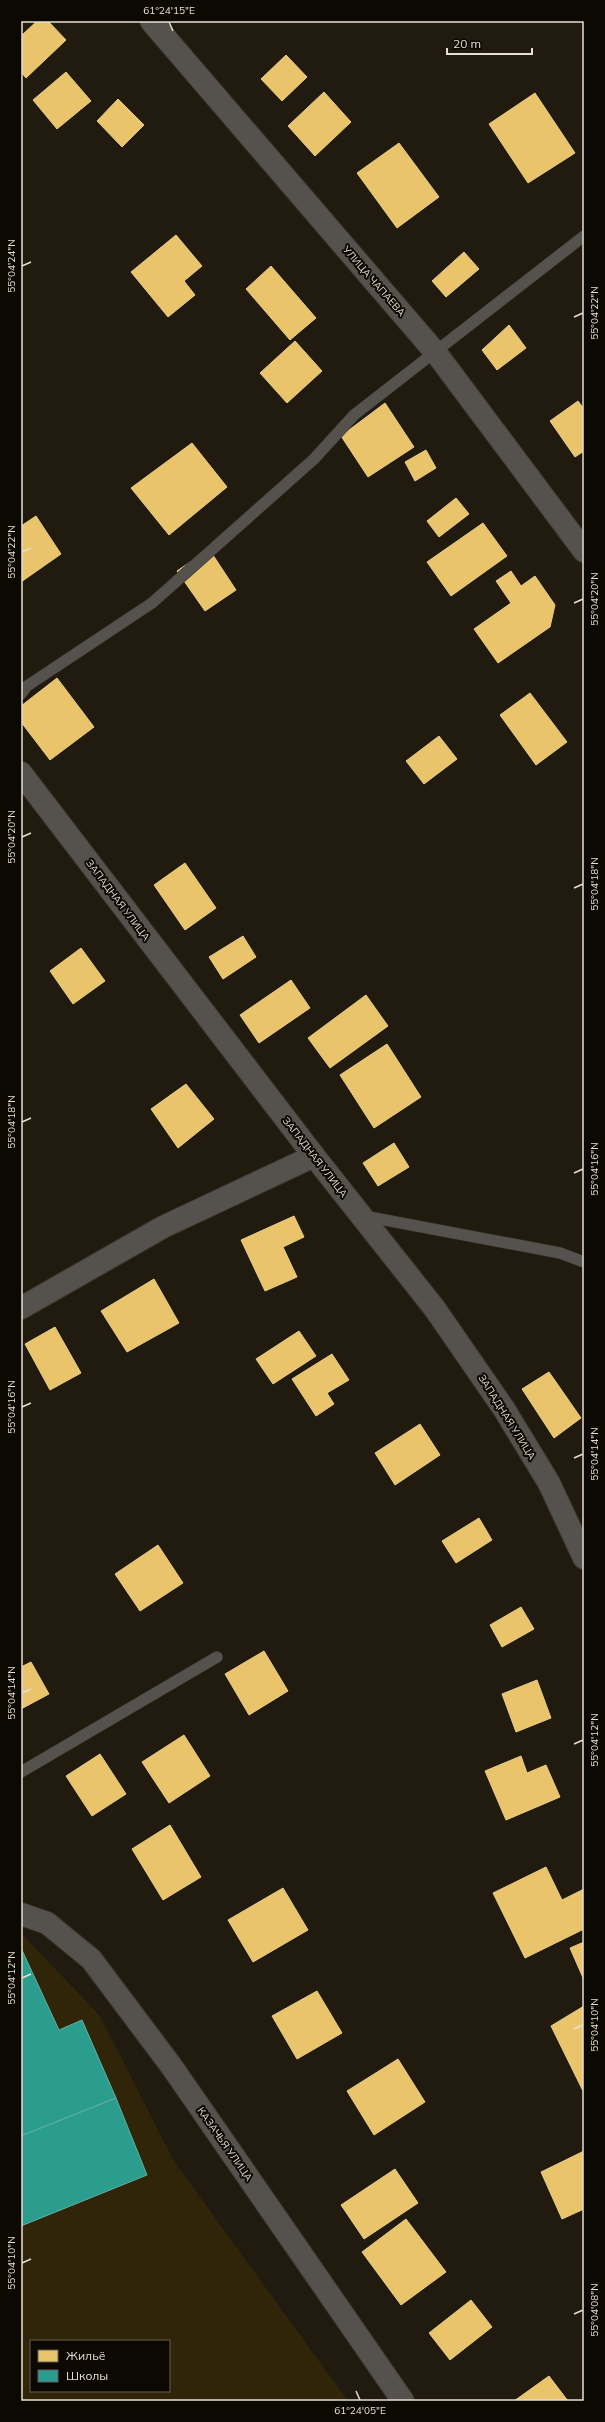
<svg xmlns="http://www.w3.org/2000/svg" width="605" height="2422" font-family="Mulish,sans-serif">
<style>
.built{fill:#302409;fill-rule:evenodd}
.homes{fill:#e9c46a;stroke:#e8cc8a}
.schools{fill:#2a9d8f;stroke:#63b1a3}
.lines{fill:none;stroke-linecap:round;stroke-linejoin:round}
.service-casing{stroke:#3a352c;stroke-width:12}
.minor-casing{stroke:#3a352c;stroke-width:24}
.service{stroke:#55514d;stroke-width:11}
.minor{stroke:#55514d;stroke-width:22}
.ticks{fill:none;stroke:#e7dfd3;stroke-width:1.5}
.labels{text-anchor:middle;dominant-baseline:central;stroke-width:4;stroke-linejoin:round;paint-order:stroke}
.street-label{font-size:10px;fill:#e7dfd3;stroke:#0c0802}
.neatline{fill:none;stroke:#e7dfd3;stroke-width:1.5}
.ticks-label{font-size:10px;text-anchor:middle;fill:#e7dfd3}
</style>
<rect width="100%" height="100%" fill="#201a0f"/>
<!-- built -->
<path class="built" d="M 21,1933 L 100,2016 L 174,2161 L 348,2401 L 21,2401 ZM 31,2341 L 169,2341 L 169,2391 L 31,2391 Z"/>
<!-- homes -->
<g class="homes">
<path d="M 37,21 L 48,21 L 66,40 L 26,78 L 21,72 L 21,36 Z"/>
<path d="M 286,55 L 307,77 L 282,101 L 261,79 Z"/>
<path d="M 66,72 L 91,101 L 57,129 L 33,100 Z"/>
<path d="M 324,92 L 351,122 L 315,156 L 288,126 Z"/>
<path d="M 535,93 L 575,153 L 528,183 L 489,124 Z"/>
<path d="M 118,99 L 144,125 L 122,147 L 97,121 Z"/>
<path d="M 399,143 L 439,197 L 397,228 L 357,173 Z"/>
<path d="M 176,235 L 202,266 L 184,281 L 195,295 L 168,317 L 131,272 Z"/>
<path d="M 464,252 L 479,269 L 446,297 L 432,281 Z"/>
<path d="M 271,266 L 316,318 L 290,340 L 246,289 Z"/>
<path d="M 509,325 L 526,348 L 497,370 L 482,350 Z"/>
<path d="M 295,341 L 322,371 L 287,403 L 260,373 Z"/>
<path d="M 578,401 L 584,409 L 584,451 L 575,457 L 550,421 Z"/>
<path d="M 385,403 L 414,447 L 368,477 L 341,436 Z"/>
<path d="M 192,443 L 227,487 L 169,535 L 131,488 Z"/>
<path d="M 426,450 L 436,468 L 415,481 L 405,462 Z"/>
<path d="M 456,498 L 469,514 L 439,537 L 427,521 Z"/>
<path d="M 36,516 L 61,554 L 21,582 L 21,526 Z"/>
<path d="M 483,523 L 507,556 L 451,596 L 427,562 Z"/>
<path d="M 209,549 L 236,590 L 205,611 L 177,571 Z"/>
<path d="M 511,571 L 521,586 L 535,576 L 555,605 L 550,627 L 498,663 L 474,629 L 511,603 L 496,581 Z"/>
<path d="M 57,678 L 94,727 L 50,760 L 21,722 L 21,706 Z"/>
<path d="M 530,693 L 567,742 L 536,765 L 500,715 Z"/>
<path d="M 439,736 L 457,759 L 424,784 L 406,761 Z"/>
<path d="M 185,863 L 216,908 L 185,930 L 154,885 Z"/>
<path d="M 243,936 L 256,957 L 223,979 L 209,957 Z"/>
<path d="M 81,948 L 105,981 L 73,1004 L 50,971 Z"/>
<path d="M 291,980 L 310,1008 L 259,1043 L 240,1015 Z"/>
<path d="M 366,995 L 388,1026 L 330,1068 L 308,1038 Z"/>
<path d="M 387,1044 L 421,1097 L 374,1128 L 340,1075 Z"/>
<path d="M 186,1084 L 214,1119 L 178,1148 L 151,1109 Z"/>
<path d="M 394,1143 L 409,1167 L 378,1186 L 363,1163 Z"/>
<path d="M 294,1216 L 304,1237 L 283,1247 L 297,1277 L 265,1291 L 241,1240 Z"/>
<path d="M 154,1279 L 179,1323 L 127,1352 L 101,1311 Z"/>
<path d="M 55,1327 L 81,1373 L 50,1390 L 25,1344 Z"/>
<path d="M 299,1331 L 316,1356 L 273,1384 L 256,1359 Z"/>
<path d="M 332,1354 L 349,1380 L 327,1393 L 334,1404 L 316,1416 L 292,1379 Z"/>
<path d="M 549,1372 L 581,1418 L 554,1438 L 522,1389 Z"/>
<path d="M 420,1424 L 440,1455 L 395,1485 L 375,1453 Z"/>
<path d="M 479,1518 L 492,1540 L 456,1563 L 442,1541 Z"/>
<path d="M 158,1545 L 183,1583 L 140,1611 L 115,1574 Z"/>
<path d="M 521,1607 L 534,1629 L 502,1647 L 490,1625 Z"/>
<path d="M 264,1651 L 288,1691 L 249,1715 L 225,1674 Z"/>
<path d="M 31,1662 L 49,1694 L 21,1709 L 21,1667 Z"/>
<path d="M 537,1680 L 551,1718 L 516,1732 L 502,1694 Z"/>
<path d="M 184,1735 L 210,1776 L 169,1803 L 142,1762 Z"/>
<path d="M 100,1754 L 126,1794 L 92,1816 L 66,1776 Z"/>
<path d="M 521,1756 L 527,1773 L 546,1765 L 560,1797 L 506,1820 L 485,1771 Z"/>
<path d="M 170,1825 L 201,1877 L 163,1900 L 132,1849 Z"/>
<path d="M 546,1867 L 562,1900 L 584,1889 L 584,1929 L 525,1958 L 493,1893 Z"/>
<path d="M 283,1888 L 308,1930 L 253,1962 L 228,1920 Z"/>
<path d="M 584,1942 L 584,1980 L 570,1948 Z"/>
<path d="M 317,1991 L 342,2033 L 297,2059 L 272,2016 Z"/>
<path d="M 584,2006 L 584,2093 L 551,2026 Z"/>
<path d="M 398,2059 L 425,2102 L 374,2135 L 347,2091 Z"/>
<path d="M 584,2151 L 584,2209 L 562,2219 L 541,2172 Z"/>
<path d="M 395,2169 L 418,2203 L 364,2239 L 341,2205 Z"/>
<path d="M 406,2219 L 446,2272 L 401,2305 L 362,2252 Z"/>
<path d="M 471,2300 L 492,2327 L 450,2360 L 429,2333 Z"/>
<path d="M 549,2376 L 568,2401 L 514,2401 Z"/>
</g>
<!-- schools -->
<g class="schools">
<path d="M 21,1948 L 59,2030 L 82,2020 L 116,2098 L 21,2136 Z"/>
<path d="M 116,2098 L 147,2175 L 21,2226 L 21,2136 Z"/>
</g>
<g class="lines">
<!-- service casing -->
<g class="service-casing">
<g id="service">
<path d="M 21,694 L 27,686 L 152,603 L 314,459 L 354,415 L 584,236"/>
<path d="M 364,1216 L 560,1253 L 584,1262"/>
<path d="M 21,1772 L 217,1657"/>
</g>
</g>
<!-- minor casing -->
<g class="minor-casing">
<g id="minor">
<path d="M 151,21 L 436,353 L 584,551"/>
<path d="M 21,773 L 314,1156 L 435,1309 L 504,1409 L 549,1483 L 584,1558"/>
<path d="M 21,1308 L 163,1227 L 314,1156"/>
<path d="M 21,1914 L 47,1923 L 91,1959 L 172,2067 L 403,2401"/>
</g>
</g>
<!-- service -->
<use href="#service" class="service"/>
<!-- minor -->
<use href="#minor" class="minor"/>
</g>
<!-- ticks -->
<path class="ticks" d="M 169,22 L 173,31M 22,266 L 31,262M 574,317 L 583,313M 22,552 L 31,548M 574,603 L 583,599M 22,837 L 31,833M 574,888 L 583,884M 22,1122 L 31,1118M 574,1173 L 583,1169M 22,1407 L 31,1403M 574,1458 L 583,1454M 22,1693 L 31,1689M 574,1744 L 583,1740M 22,1978 L 31,1974M 574,2029 L 583,2025M 22,2263 L 31,2259M 574,2314 L 583,2310M 356,2391 L 360,2400"/>
<g class="labels">
<!-- street labels -->
<g class="street-label">
<text transform="translate(374 281) rotate(49)">УЛИЦА ЧАПАЕВА</text>
<text transform="translate(118 900) rotate(53)">ЗАПАДНАЯ УЛИЦА</text>
<text transform="translate(315 1157) rotate(52)">ЗАПАДНАЯ УЛИЦА</text>
<text transform="translate(507 1417) rotate(58)">ЗАПАДНАЯ УЛИЦА</text>
<text transform="translate(225 2144) rotate(55)">КАЗАЧЬЯ УЛИЦА</text>
</g>
</g>
<!-- border -->
<rect width="605" height="2422" fill="none" stroke="#0c0802" stroke-width="44"/>
<!-- legend -->
<rect x="30" y="2340" width="140" height="52" fill="#0c0802" stroke="#645e56"/>
<rect x="38" y="2350" width="20" height="12" fill="#e9c46a" stroke="#645e56"/>
<text x="66" y="2360" font-size="12" fill="#e7dfd3">Жильё</text>
<rect x="38" y="2370" width="20" height="12" fill="#2a9d8f" stroke="#645e56"/>
<text x="66" y="2380" font-size="12" fill="#e7dfd3">Школы</text>
<!-- scale -->
<path d="M447 48v6h85v-6" fill="none" stroke="#e7dfd3" stroke-width="2"/>
<text x="453" y="48" font-size="12" fill="#e7dfd3" stroke="#0c0802" stroke-width="3" paint-order="stroke">20 m</text>
<rect x="22" y="22" width="561" height="2378" class="neatline"/>
<g class="ticks-label">
<text x="169" y="14">61°24'15"E</text>
<text transform="translate(11 266) rotate(-90)" y="4">55°04'24"N</text>
<text transform="translate(594 313) rotate(-90)" y="4">55°04'22"N</text>
<text transform="translate(11 552) rotate(-90)" y="4">55°04'22"N</text>
<text transform="translate(594 599) rotate(-90)" y="4">55°04'20"N</text>
<text transform="translate(11 837) rotate(-90)" y="4">55°04'20"N</text>
<text transform="translate(594 884) rotate(-90)" y="4">55°04'18"N</text>
<text transform="translate(11 1122) rotate(-90)" y="4">55°04'18"N</text>
<text transform="translate(594 1169) rotate(-90)" y="4">55°04'16"N</text>
<text transform="translate(11 1407) rotate(-90)" y="4">55°04'16"N</text>
<text transform="translate(594 1454) rotate(-90)" y="4">55°04'14"N</text>
<text transform="translate(11 1693) rotate(-90)" y="4">55°04'14"N</text>
<text transform="translate(594 1740) rotate(-90)" y="4">55°04'12"N</text>
<text transform="translate(11 1978) rotate(-90)" y="4">55°04'12"N</text>
<text transform="translate(594 2025) rotate(-90)" y="4">55°04'10"N</text>
<text transform="translate(11 2263) rotate(-90)" y="4">55°04'10"N</text>
<text transform="translate(594 2310) rotate(-90)" y="4">55°04'08"N</text>
<text x="360" y="2414">61°24'05"E</text>
</g>
</svg>
